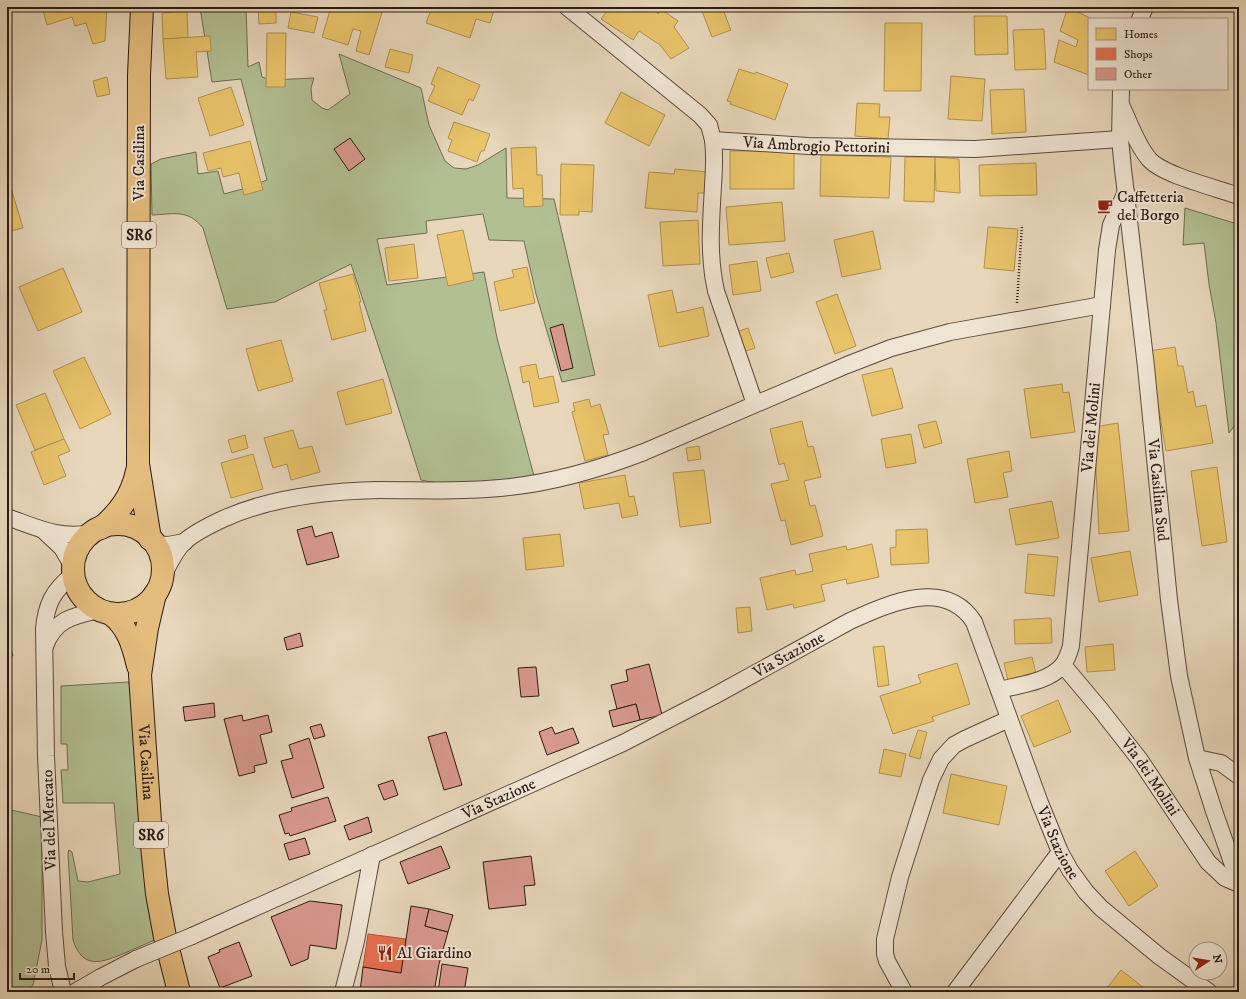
<svg xmlns="http://www.w3.org/2000/svg" width="1246" height="999" font-family="'IM FELL DW Pica',serif">
<style>
.green{fill:#b2bf93;stroke:#6e6d54}
.homes{fill:#e9c46a;stroke:#b09150}
.shops{fill:#e76f51;stroke:#af563f}
.building{fill:#d9998e;stroke:#2b1b14}
.lines{fill:none;stroke-linecap:round;stroke-linejoin:round}
.minor-casing{stroke:#5a4a3e;stroke-width:18}
.primary-casing{stroke:#2b1b14;stroke-width:24}
.path{stroke:#2b1b14;stroke-width:2.5;stroke-dasharray:1 2;stroke-linecap:butt}
.minor{stroke:#f0e5d3;stroke-width:16}
.primary{stroke:#e4bc7e;stroke-width:22}
.minor-bridge-casing{stroke:#5a4a3e;stroke-width:18;stroke-linecap:butt}
.minor-bridge{stroke:#f0e5d3;stroke-width:16}
.labels{text-anchor:middle;dominant-baseline:central;stroke-width:4;stroke-linejoin:round;paint-order:stroke}
.shield{fill:#f0e5d3;stroke:#66584d;stroke-width:1}
.shield-label{font-size:15px;font-weight:bold;fill:#2b1b14}
.street-label{font-size:16px;fill:#2b1b14;stroke:#f0e5d3}
.poi-label{font-size:16px;fill:#2b1b14;stroke:#f0e5d3;text-anchor:start}
</style>
<rect width="100%" height="100%" fill="#e8d7bb"/>
<filter id="stains"><feTurbulence type="fractalNoise" baseFrequency=".005" numOctaves="4"/><feColorMatrix values="0 0 0 0 .2 0 0 0 0 .09 0 0 0 0 .02 0 0 0 .5 -.17"/></filter>
<radialGradient id="worn" r=".72"><stop offset=".6" stop-color="#630" stop-opacity="0"/><stop offset="1" stop-color="#630" stop-opacity=".3"/></radialGradient>
<!-- green -->
<g class="green">
<path d="M 222,7 L 246,7 L 248,67 L 259,62 L 262,77 L 271,80 L 314,78 L 311,88 L 312,100 L 322,108 L 328,110 L 350,94 L 339,54 L 421,88 L 429,125 L 445,161 L 454,168 L 466,169 L 478,165 L 506,148 L 507,198 L 554,199 L 595,375 L 562,382 L 536,294 L 524,241 L 489,240 L 483,214 L 426,221 L 427,233 L 377,239 L 387,285 L 484,272 L 497,338 L 534,476 C 498,481 457,488 421,480 L 388,375 L 351,264 L 275,302 L 227,309 L 203,228 C 188,209 174,214 152,215 L 151,164 L 161,159 L 196,152 L 198,174 L 218,171 L 224,194 L 246,188 L 267,180 L 241,79 L 212,82 L 200,8 Z"/>
<path d="M 1185,208 L 1234,223 L 1239,211 L 1239,420 L 1229,433 L 1216,323 L 1209,284 L 1204,243 L 1183,245 Z"/>
<path d="M 7,630 L 13,656 L 7,655 Z"/>
<path d="M 129,682 L 157,939 C 146,944 136,948 125,953 C 103,962 83,971 73,940 L 68,853 L 69,850 L 72,852 L 78,881 L 88,882 L 120,874 L 114,803 L 63,803 L 61,770 L 68,770 L 67,744 L 61,744 L 61,686 Z"/>
<path d="M 7,809 L 42,817 L 42,940 L 33,985 L 27,992 L 7,992 Z"/>
</g>
<!-- homes -->
<g class="homes">
<path d="M 42,7 L 107,7 L 105,41 L 93,44 L 86,23 L 75,26 L 72,17 L 47,25 Z"/>
<rect x="172" y="7" width="35" height="1"/>
<path d="M 258,7 L 276,7 L 276,23 L 259,24 Z"/>
<path d="M 331,7 L 378,7 L 383,9 L 369,55 L 356,51 L 361,31 L 353,29 L 348,45 L 322,37 Z"/>
<path d="M 432,7 L 495,7 L 490,23 L 476,19 L 470,38 L 426,23 Z"/>
<path d="M 610,7 L 651,7 L 658,14 L 661,9 L 678,21 L 674,27 L 689,48 L 671,59 L 660,45 L 639,31 L 633,40 L 601,19 Z"/>
<path d="M 713,7 L 722,7 L 731,30 L 712,37 L 702,11 Z"/>
<path d="M 1068,7 L 1092,19 L 1089,19 L 1089,75 L 1054,62 L 1059,40 L 1076,47 L 1078,40 L 1060,31 Z"/>
<path d="M 187,11 L 188,38 L 163,39 L 162,13 Z"/>
<path d="M 291,12 L 318,17 L 314,33 L 288,28 Z"/>
<path d="M 974,16 L 1007,16 L 1008,54 L 975,55 Z"/>
<path d="M 885,23 L 922,23 L 921,91 L 884,91 Z"/>
<path d="M 1044,29 L 1046,69 L 1015,70 L 1013,30 Z"/>
<path d="M 267,33 L 286,33 L 285,87 L 266,87 Z"/>
<path d="M 210,36 L 211,51 L 196,52 L 198,77 L 166,79 L 163,39 Z"/>
<path d="M 390,49 L 413,55 L 409,73 L 385,67 Z"/>
<path d="M 438,67 L 480,85 L 473,101 L 469,99 L 462,115 L 428,101 L 435,86 L 431,84 Z"/>
<path d="M 739,69 L 755,74 L 756,72 L 788,84 L 775,120 L 730,104 L 731,102 L 727,101 Z"/>
<path d="M 951,76 L 985,79 L 982,121 L 948,119 Z"/>
<path d="M 107,77 L 110,94 L 97,97 L 93,81 Z"/>
<path d="M 231,87 L 244,125 L 210,136 L 198,98 Z"/>
<path d="M 1024,89 L 1026,132 L 992,134 L 990,90 Z"/>
<path d="M 621,92 L 665,115 L 649,146 L 605,123 Z"/>
<path d="M 857,103 L 880,104 L 879,117 L 890,117 L 888,139 L 855,136 Z"/>
<path d="M 454,122 L 490,134 L 484,151 L 481,151 L 477,162 L 448,151 L 452,140 L 448,138 Z"/>
<path d="M 250,141 L 263,190 L 244,195 L 239,173 L 223,177 L 221,168 L 208,171 L 203,153 Z"/>
<path d="M 536,147 L 537,175 L 542,175 L 543,206 L 524,207 L 523,188 L 513,189 L 511,148 Z"/>
<rect x="730" y="151" width="64" height="38"/>
<path d="M 821,155 L 891,157 L 889,198 L 820,196 Z"/>
<path d="M 905,157 L 935,157 L 934,202 L 904,201 Z"/>
<path d="M 935,157 L 959,159 L 960,193 L 936,191 Z"/>
<path d="M 1036,163 L 1037,195 L 980,196 L 979,165 Z"/>
<path d="M 561,164 L 594,165 L 592,212 L 579,211 L 579,215 L 560,215 Z"/>
<path d="M 675,169 L 708,172 L 706,193 L 698,193 L 697,212 L 645,208 L 649,172 L 674,174 Z"/>
<path d="M 11,188 L 23,228 L 7,232 L 7,189 Z"/>
<path d="M 782,202 L 785,241 L 729,245 L 726,207 Z"/>
<path d="M 698,220 L 700,264 L 663,266 L 660,222 Z"/>
<path d="M 988,227 L 1018,229 L 1014,271 L 984,268 Z"/>
<path d="M 463,230 L 474,280 L 448,286 L 437,235 Z"/>
<path d="M 873,231 L 881,269 L 842,277 L 834,240 Z"/>
<path d="M 414,244 L 418,278 L 389,281 L 385,248 Z"/>
<path d="M 789,253 L 794,272 L 771,278 L 766,258 Z"/>
<path d="M 757,261 L 761,291 L 733,295 L 729,265 Z"/>
<path d="M 527,267 L 535,303 L 500,311 L 494,282 L 514,277 L 512,270 Z"/>
<path d="M 63,268 L 82,312 L 38,331 L 19,287 Z"/>
<path d="M 353,274 L 361,302 L 359,302 L 366,331 L 332,340 L 324,310 L 327,310 L 319,283 Z"/>
<path d="M 672,290 L 677,313 L 703,307 L 709,336 L 659,347 L 648,295 Z"/>
<path d="M 837,294 L 856,346 L 835,354 L 816,302 Z"/>
<path d="M 748,328 L 755,348 L 743,352 L 736,332 Z"/>
<path d="M 281,340 L 293,381 L 258,391 L 246,349 Z"/>
<path d="M 1175,347 L 1178,366 L 1183,366 L 1188,393 L 1193,391 L 1196,407 L 1206,405 L 1213,443 L 1166,451 L 1149,351 Z"/>
<path d="M 84,357 L 111,414 L 80,429 L 53,371 Z"/>
<path d="M 536,364 L 539,379 L 553,376 L 559,402 L 534,407 L 529,381 L 523,383 L 520,367 Z"/>
<path d="M 892,368 L 903,408 L 872,416 L 862,375 Z"/>
<path d="M 383,379 L 392,413 L 346,425 L 337,392 Z"/>
<path d="M 1062,384 L 1063,393 L 1069,392 L 1075,432 L 1031,438 L 1024,389 Z"/>
<path d="M 45,393 L 64,439 L 35,450 L 16,405 Z"/>
<path d="M 589,399 L 591,407 L 600,404 L 609,434 L 603,435 L 608,455 L 585,461 L 572,412 L 575,411 L 573,403 Z"/>
<path d="M 802,421 L 808,447 L 813,446 L 821,477 L 804,481 L 810,506 L 815,505 L 823,536 L 791,545 L 785,520 L 781,521 L 771,484 L 789,480 L 784,463 L 779,465 L 770,429 Z"/>
<path d="M 936,421 L 942,443 L 924,448 L 918,425 Z"/>
<path d="M 1118,423 L 1129,531 L 1099,534 L 1094,427 Z"/>
<path d="M 293,430 L 299,449 L 312,446 L 320,472 L 291,480 L 287,464 L 273,468 L 264,438 Z"/>
<path d="M 911,434 L 916,463 L 886,468 L 881,439 Z"/>
<path d="M 245,435 L 248,448 L 232,453 L 228,440 Z"/>
<path d="M 64,439 L 70,451 L 58,456 L 66,476 L 44,485 L 31,452 Z"/>
<path d="M 699,446 L 701,459 L 688,461 L 686,448 Z"/>
<path d="M 1009,451 L 1012,471 L 1003,473 L 1008,497 L 975,503 L 967,459 Z"/>
<path d="M 253,454 L 263,489 L 231,498 L 221,463 Z"/>
<path d="M 1236,455 L 1239,455 L 1239,473 Z"/>
<path d="M 1217,467 L 1227,542 L 1202,546 L 1191,471 Z"/>
<path d="M 704,470 L 711,523 L 680,527 L 673,473 Z"/>
<path d="M 625,475 L 629,497 L 634,496 L 638,515 L 622,518 L 619,503 L 584,509 L 579,483 Z"/>
<path d="M 1052,501 L 1059,538 L 1016,545 L 1009,509 Z"/>
<path d="M 927,529 L 929,563 L 891,565 L 890,548 L 896,547 L 896,530 Z"/>
<path d="M 560,534 L 564,566 L 526,570 L 523,538 Z"/>
<path d="M 872,544 L 879,577 L 847,584 L 846,579 L 821,585 L 825,601 L 794,608 L 793,604 L 767,610 L 760,578 L 795,570 L 796,575 L 813,571 L 809,554 L 846,546 L 847,550 Z"/>
<path d="M 1130,551 L 1138,595 L 1099,602 L 1091,558 Z"/>
<path d="M 1028,554 L 1058,557 L 1054,596 L 1025,593 Z"/>
<path d="M 750,607 L 752,631 L 738,633 L 736,608 Z"/>
<path d="M 1051,618 L 1052,643 L 1015,644 L 1014,620 Z"/>
<path d="M 1113,644 L 1115,670 L 1087,672 L 1085,647 Z"/>
<path d="M 884,646 L 889,685 L 878,687 L 873,647 Z"/>
<path d="M 1032,657 L 1037,678 L 1009,685 L 1004,663 Z"/>
<path d="M 957,663 L 970,704 L 932,717 L 934,721 L 893,734 L 880,696 L 921,683 L 918,675 Z"/>
<path d="M 1058,700 L 1071,732 L 1034,747 L 1021,716 Z"/>
<path d="M 918,730 L 927,732 L 920,759 L 909,756 Z"/>
<path d="M 884,749 L 906,754 L 901,777 L 879,773 Z"/>
<path d="M 951,774 L 1007,786 L 999,825 L 943,813 Z"/>
<path d="M 1135,851 L 1158,886 L 1129,906 L 1105,871 Z"/>
<path d="M 1121,970 L 1149,992 L 1104,992 Z"/>
</g>
<!-- shops -->
<path class="shops" d="M 368,934 L 406,939 L 401,973 L 363,967 Z"/>
<!-- building -->
<g class="building">
<path d="M 350,138 L 365,159 L 349,171 L 334,149 Z"/>
<path d="M 563,324 L 573,368 L 561,371 L 550,328 Z"/>
<path d="M 312,526 L 315,537 L 332,532 L 339,557 L 307,565 L 297,530 Z"/>
<path d="M 300,633 L 303,646 L 287,650 L 284,638 Z"/>
<path d="M 649,664 L 662,715 L 640,720 L 636,704 L 617,709 L 611,685 L 628,681 L 626,670 Z"/>
<path d="M 536,667 L 539,696 L 521,697 L 518,668 Z"/>
<path d="M 214,703 L 215,717 L 185,721 L 183,707 Z"/>
<path d="M 636,704 L 640,720 L 613,727 L 609,711 Z"/>
<path d="M 242,715 L 243,721 L 268,715 L 272,732 L 260,735 L 267,763 L 254,766 L 255,772 L 239,776 L 224,719 Z"/>
<path d="M 321,724 L 325,736 L 314,739 L 310,727 Z"/>
<path d="M 552,727 L 555,734 L 573,728 L 579,743 L 547,755 L 539,732 Z"/>
<path d="M 446,732 L 462,785 L 444,790 L 428,737 Z"/>
<path d="M 309,738 L 324,788 L 292,798 L 281,761 L 293,758 L 289,745 Z"/>
<path d="M 393,780 L 398,795 L 384,800 L 378,785 Z"/>
<path d="M 328,797 L 336,821 L 290,836 L 289,833 L 285,834 L 279,815 L 292,811 L 291,808 Z"/>
<path d="M 368,817 L 372,832 L 349,840 L 344,826 Z"/>
<path d="M 305,838 L 310,854 L 289,860 L 284,844 Z"/>
<path d="M 441,846 L 450,868 L 408,884 L 400,862 Z"/>
<path d="M 531,856 L 535,885 L 524,886 L 526,905 L 489,909 L 483,862 Z"/>
<path d="M 310,901 L 342,905 L 336,949 L 310,945 L 308,959 L 291,966 L 271,917 Z"/>
<path d="M 411,906 L 429,909 L 425,926 L 448,932 L 439,964 L 434,992 L 360,992 L 363,967 L 401,973 Z"/>
<path d="M 429,909 L 453,915 L 448,932 L 425,926 Z"/>
<path d="M 239,942 L 252,976 L 220,988 L 208,957 L 220,952 L 219,950 Z"/>
<path d="M 442,964 L 468,968 L 464,992 L 438,992 Z"/>
</g>
<g class="lines">
<!-- minor casing -->
<g class="minor-casing">
<g id="minor">
<path id="s1" d="M 567,7 L 700,115 L 709,125 L 713,140 L 808,146 L 975,149 L 1120,139"/>
<path d="M 1140,19 L 1145,7"/>
<path id="s2" d="M 1121,89 L 1120,139 L 1123,169 L 1146,367 L 1169,600 L 1179,676 L 1197,758 L 1214,811 L 1239,882"/>
<path d="M 1122,107 C 1130,124 1137,145 1149,159 C 1162,175 1217,188 1239,196"/>
<path d="M 713,140 C 715,155 714,171 713,186 C 711,222 708,255 716,291 L 755,404"/>
<path d="M 7,517 C 38,528 58,539 92,533"/>
<path d="M 45,532 L 62,548 L 73,567"/>
<path d="M 154,544 L 168,545 L 185,542"/>
<path d="M 162,578 C 168,566 174,552 184,542 C 194,533 210,525 223,519 C 271,497 327,491 380,490 C 420,490 460,492 500,488 C 547,484 600,469 644,452 L 847,365 L 891,348 L 950,332 L 1102,305"/>
<path d="M 45,646 C 55,619 73,616 99,610"/>
<path id="s3" d="M 1063,665 L 1100,709 L 1140,760 L 1208,862 L 1225,878 L 1239,884"/>
<path id="s4" d="M 999,690 C 1019,685 1048,682 1062,666 C 1067,660 1069,653 1071,646 L 1107,250 L 1111,225 L 1126,192"/>
<path d="M 1197,758 L 1221,763 L 1239,776"/>
<path id="s5" d="M 192,936 L 623,743 L 714,696 L 850,621 C 888,604 945,577 974,622 L 1040,803 L 1060,852 L 1070,870 L 1086,892 L 1101,908 L 1159,956 L 1209,992"/>
<path d="M 63,992 L 57,966 L 54,932 L 46,756 L 44,629 C 46,605 53,590 73,575"/>
<path d="M 75,992 L 101,977 L 136,959"/>
<path d="M 343,992 L 356,941 L 372,855"/>
<path d="M 904,992 L 887,961 L 885,954 L 885,939 L 900,877 L 931,780 L 941,759 L 954,745 L 965,739 L 1009,719"/>
<path d="M 955,992 L 1060,852"/>
</g>
</g>
<!-- primary casing -->
<g class="primary-casing">
<g id="primary">
<path d="M 142,7 L 139,75 L 138,464 L 150,539"/>
<circle cx="118" cy="569" r="45"/>
<path d="M 101,528 C 120,512 132,495 137,471"/>
<path id="s6" d="M 155,594 L 147,628 L 140,675 L 151,836 L 157,894 L 165,937 L 179,992"/>
<path d="M 111,614 C 128,627 133,645 138,666"/>
</g>
</g>
<!-- path -->
<path class="path" d="M 1017,303 L 1022,225"/>
<!-- minor -->
<use href="#minor" class="minor"/>
<!-- primary -->
<use href="#primary" class="primary"/>
<!-- minor-bridge casing -->
<g class="minor-bridge-casing">
<path id="minor-bridge" d="M 136,959 L 192,936"/>
</g>
<!-- minor-bridge -->
<use href="#minor-bridge" class="minor-bridge"/>
</g>
<!-- icons -->
<defs>
<g id="cafe-bare" transform="scale(1.2)"><path d="M-5.5-4.5H6V0H3Q3 3.5 0 3.5H-2.5Q-5.5 3.5-5.5 0ZM3-3.2v2h1.7v-2ZM-6 4.5H4V6H-6Z" fill="#8f2418" stroke="#f0e5d3" stroke-width="2.5" paint-order="stroke"/></g>
<g id="restaurant-bare" transform="scale(1.2)"><path d="M-5-6h1v4h1v-4h1v4h1v-4h1v5L-1.5 .5V6h-2V.5L-5-1ZM5-6V6H3V1.5H1.5Q1.5-4 5-6Z" fill="#8f2418" stroke="#f0e5d3" stroke-width="2.5" paint-order="stroke"/></g>
</defs>
<g fill-rule="evenodd">
<use href="#cafe-bare" x="1105" y="206"/>
<use href="#restaurant-bare" x="385" y="953"/>
</g>
<g class="labels">
<!-- shield labels -->
<g class="shield">
<rect x="122" y="222" width="34" height="26" rx="3"/>
<rect x="134" y="822" width="34" height="26" rx="3"/>
</g>
<g class="shield-label">
<text x="139" y="235">SR6</text>
<text x="151" y="835">SR6</text>
</g>
<!-- street labels -->
<g class="street-label">
<text stroke="none"><textPath href="#s1" startOffset="304">Via Ambrogio Pettorini</textPath></text>
<text transform="translate(139 163) rotate(-90)">Via Casilina</text>
<text stroke="none"><textPath href="#s4" startOffset="310">Via dei Molini</textPath></text>
<text stroke="none"><textPath href="#s2" startOffset="403">Via Casilina Sud</textPath></text>
<text stroke="none"><textPath href="#s5" startOffset="660">Via Stazione</textPath></text>
<text stroke="none"><textPath href="#s6" startOffset="170">Via Casilina</textPath></text>
<text stroke="none"><textPath href="#s3" startOffset="142">Via dei Molini</textPath></text>
<text stroke="none"><textPath href="#s5" startOffset="336">Via Stazione</textPath></text>
<text transform="translate(49 820) rotate(-92)">Via del Mercato</text>
<text stroke="none"><textPath href="#s5" startOffset="1103">Via Stazione</textPath></text>
</g>
<!-- poi labels -->
<g class="poi-label">
<text x="1117" y="197">Caffetteria<tspan x="1117" dy="18">del Borgo</tspan></text>
<text x="397" y="953">Al Giardino</text>
</g>
</g>
<!-- margin -->
<rect width="1246" height="999" fill="none" stroke="#e8d7bb" stroke-width="24"/>
<rect x="8" y="8" width="1230" height="983" fill="none" stroke="#2b1b14" stroke-width="2"/>
<rect x="12" y="12" width="1222" height="975" fill="none" stroke="#2b1b14"/>
<!-- legend -->
<rect x="1088" y="18" width="140" height="72" fill="#f0e5d3" stroke="#a19487"/>
<rect x="1096" y="28" width="20" height="12" fill="#e9c46a" stroke="#a19487"/>
<text x="1124" y="38" font-size="12" fill="#2b1b14">Homes</text>
<rect x="1096" y="48" width="20" height="12" fill="#e76f51" stroke="#a19487"/>
<text x="1124" y="58" font-size="12" fill="#2b1b14">Shops</text>
<rect x="1096" y="68" width="20" height="12" fill="#d9998e" stroke="#a19487"/>
<text x="1124" y="78" font-size="12" fill="#2b1b14">Other</text>
<!-- north arrow -->
<g transform="translate(1208 961) rotate(78)"><circle r="19" fill="#f0e5d3" stroke="#a19487"/>
<path d="M0-3L7 15L0 10L-7 15Z" fill="#8f2418"/>
<text y="-6" font-size="11" font-weight="bold" text-anchor="middle" fill="#2b1b14">N</text>
</g>
<!-- scale -->
<path d="M20 973v6h54v-6" fill="none" stroke="#2b1b14" stroke-width="2"/>
<text x="26" y="973" font-size="12" fill="#2b1b14" stroke="#f0e5d3" stroke-width="3" paint-order="stroke">20 m</text>
<rect width="100%" height="100%" filter="url(#stains)"/>
<rect width="100%" height="100%" fill="url(#worn)"/>
</svg>
